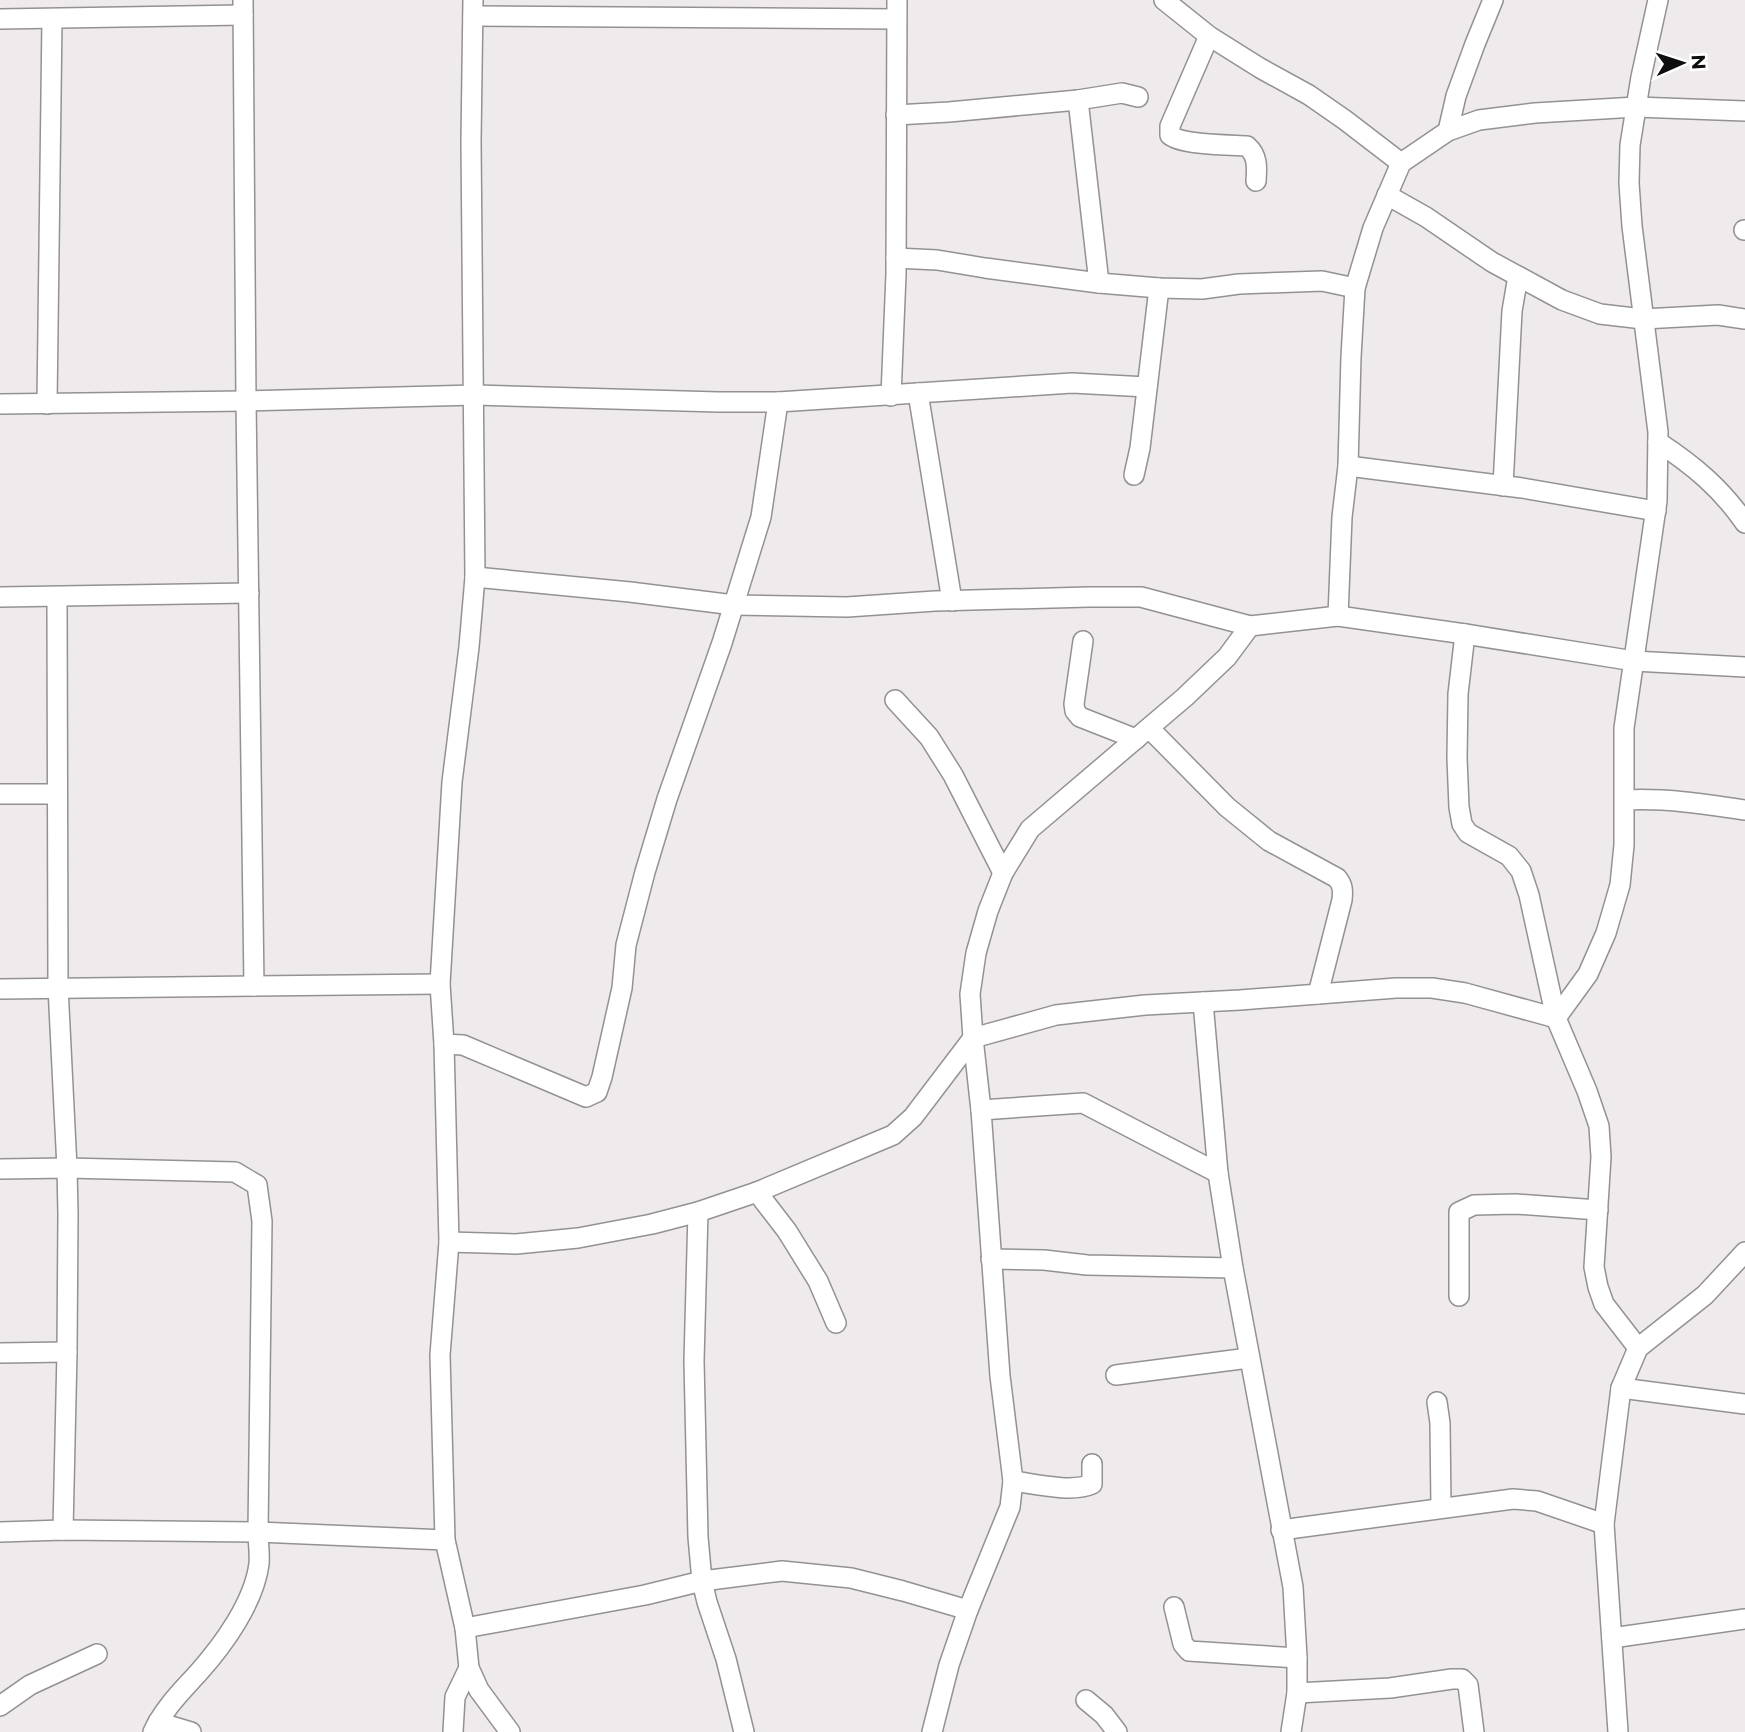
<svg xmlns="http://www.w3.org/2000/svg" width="1745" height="1732" font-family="Montserrat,sans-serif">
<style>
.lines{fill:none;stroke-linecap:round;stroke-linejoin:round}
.minor-casing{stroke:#949191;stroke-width:22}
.minor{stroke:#fff;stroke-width:19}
</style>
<rect width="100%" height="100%" fill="#efebec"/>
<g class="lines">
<!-- minor casing -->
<g class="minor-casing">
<g id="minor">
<path d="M 243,0 L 246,401 L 254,986"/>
<path d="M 473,0 L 471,141 L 475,577 L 469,647 L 452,782 L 440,984 L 444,1044 L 449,1242 L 440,1355 L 445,1540 L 465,1628 L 469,1668 L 479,1690 L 510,1732"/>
<path d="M 1164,0 L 1209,36 L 1260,68 L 1309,95 L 1345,120 L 1401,163"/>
<path d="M 473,16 L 896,19"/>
<path d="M 0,19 L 243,15"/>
<path d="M 1209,36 L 1170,126 L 1170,135 C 1181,145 1231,145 1247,146 C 1258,156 1257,167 1256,181"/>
<path d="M 1078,100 L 1099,283"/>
<path d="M 896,115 L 949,112 L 1078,100 L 1122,93 L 1138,97"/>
<path d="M 1448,131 L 1456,96 L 1475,44 L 1493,0"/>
<path d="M 1387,195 L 1426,217 L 1492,262 L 1562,300 L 1600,314 L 1643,319 L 1718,315 L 1745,319"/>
<path d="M 1744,230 L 1745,230"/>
<path d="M 896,258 L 937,260 L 985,268 L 1099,283 L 1159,288 L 1202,289 L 1239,284 L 1322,281 L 1355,288"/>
<path d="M 918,393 L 952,601"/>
<path d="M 891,396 L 896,274 L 897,0"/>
<path d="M 0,404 L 246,401 L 475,395 L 718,402 L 778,402 L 1072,383 L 1147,387"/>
<path d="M 47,404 L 52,19"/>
<path d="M 1658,442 C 1693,465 1721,488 1745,523"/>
<path d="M 1348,466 L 1522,488 L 1656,511"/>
<path d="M 1134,475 L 1140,448 L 1159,288"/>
<path d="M 1503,486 L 1512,311 L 1518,276"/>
<path d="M 475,577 L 630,592 L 734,605 L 847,607 L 935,601 L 1089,597 L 1141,597 L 1250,626 L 1338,616 L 1465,634 L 1634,661 L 1745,667"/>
<path d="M 0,597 L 249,593"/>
<path d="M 57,597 L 58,987 L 67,1168 L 68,1214 L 67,1352 L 63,1530"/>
<path d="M 1338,616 L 1342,517 L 1348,466 L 1351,357 L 1355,288 L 1373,228 L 1401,163 L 1448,131 L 1479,120 L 1535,113 L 1636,107 L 1745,111"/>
<path d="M 1465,634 L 1458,694 L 1457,758 L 1459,807 L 1462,824 L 1468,833 L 1509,856 L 1521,871 L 1529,895 L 1556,1018 L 1587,1091 L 1599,1126 L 1601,1157 L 1594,1267 L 1598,1287 L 1604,1304 L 1638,1348"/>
<path d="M 1083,641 L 1074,704 L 1075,711 L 1080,717 L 1136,739"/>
<path d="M 895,700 L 929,737 L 953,775 L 1003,873"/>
<path d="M 1149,728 L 1227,807 L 1269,841 L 1337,878 C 1343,885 1343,891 1342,900 L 1318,994"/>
<path d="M 0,794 L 57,794"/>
<path d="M 1625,800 C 1665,798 1705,804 1745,810"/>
<path d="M 0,989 L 440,984"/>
<path d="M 1203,1002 L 1218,1173 L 1233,1268 L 1293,1587 L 1297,1658 L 1297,1693 L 1291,1732"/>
<path d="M 444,1044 L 463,1045 L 586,1097 L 597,1092 L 602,1077 L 622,988 L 626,945 L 645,872 L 667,799 L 722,643 L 761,517 L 778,402"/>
<path d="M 981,1110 L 1083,1103 L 1218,1173"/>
<path d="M 0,1169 L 67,1168 L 235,1172 L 257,1185 L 262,1221 L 258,1532 C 258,1542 260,1554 259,1564 C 254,1602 224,1644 199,1672 C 182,1691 164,1708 153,1732"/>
<path d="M 757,1192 L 787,1231 L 818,1281 L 836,1323"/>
<path d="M 698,1212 L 694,1361 L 698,1537 L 702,1581 L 707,1602 L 726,1659 L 744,1732"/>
<path d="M 449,1242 L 516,1244 L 578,1238 L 652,1224 L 698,1212 L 757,1192 L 893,1135 L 913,1117 L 973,1038 L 1056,1015 L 1145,1005 L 1240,1000 L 1396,988 L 1432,988 L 1465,993 L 1556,1018 L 1588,974 L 1606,933 L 1620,885 L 1624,845 L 1624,728 L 1657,501 L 1658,432 L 1632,226 L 1629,183 L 1630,145 L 1641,77 L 1658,0"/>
<path d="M 991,1259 L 1044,1260 L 1087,1265 L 1233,1268"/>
<path d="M 1459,1296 L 1459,1212 L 1474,1205 L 1516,1204 L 1598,1210"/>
<path d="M 0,1353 L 67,1352"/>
<path d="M 1116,1375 L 1249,1358"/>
<path d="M 1621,1388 L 1745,1404"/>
<path d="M 1437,1402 L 1440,1423 L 1441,1508"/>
<path d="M 1013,1481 C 1035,1484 1072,1493 1092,1484 L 1092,1464"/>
<path d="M 1281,1530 L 1513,1499 L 1537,1501 L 1604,1524"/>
<path d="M 0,1532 L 63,1530 L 258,1532 L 445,1540"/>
<path d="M 1174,1607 L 1183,1644 L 1189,1651 L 1297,1658"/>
<path d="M 465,1628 L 645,1595 L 702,1581 L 782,1571 L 851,1578 L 903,1591 L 968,1610"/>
<path d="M 1612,1638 L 1745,1619"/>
<path d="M 1297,1693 L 1390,1688 L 1452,1679 L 1462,1679 L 1468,1685 L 1474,1732"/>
<path d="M 1086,1700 L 1104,1715 L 1117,1732"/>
<path d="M 0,1706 L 30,1685 L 97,1654"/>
<path d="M 158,1722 L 191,1732"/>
<path d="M 453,1732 L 455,1697 L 469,1668"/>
<path d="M 932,1732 L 949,1665 L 968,1610 L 1010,1507 L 1013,1481 L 1000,1376 L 981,1110 L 973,1038 L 970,994 L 976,953 L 988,911 L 1003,873 L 1030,829 L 1185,697 L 1227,657 L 1250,626"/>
<path d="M 1618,1732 L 1604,1524 L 1621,1388 L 1638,1348 L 1705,1295 L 1745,1252"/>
</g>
</g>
<!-- minor -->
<use href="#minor" class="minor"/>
</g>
<!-- north arrow -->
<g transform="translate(1682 63) rotate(87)" stroke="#ffffff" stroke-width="5" paint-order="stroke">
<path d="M0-5L12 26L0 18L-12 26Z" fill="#0f0e0e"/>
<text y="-10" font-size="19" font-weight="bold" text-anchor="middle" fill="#0f0e0e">N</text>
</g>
</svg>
